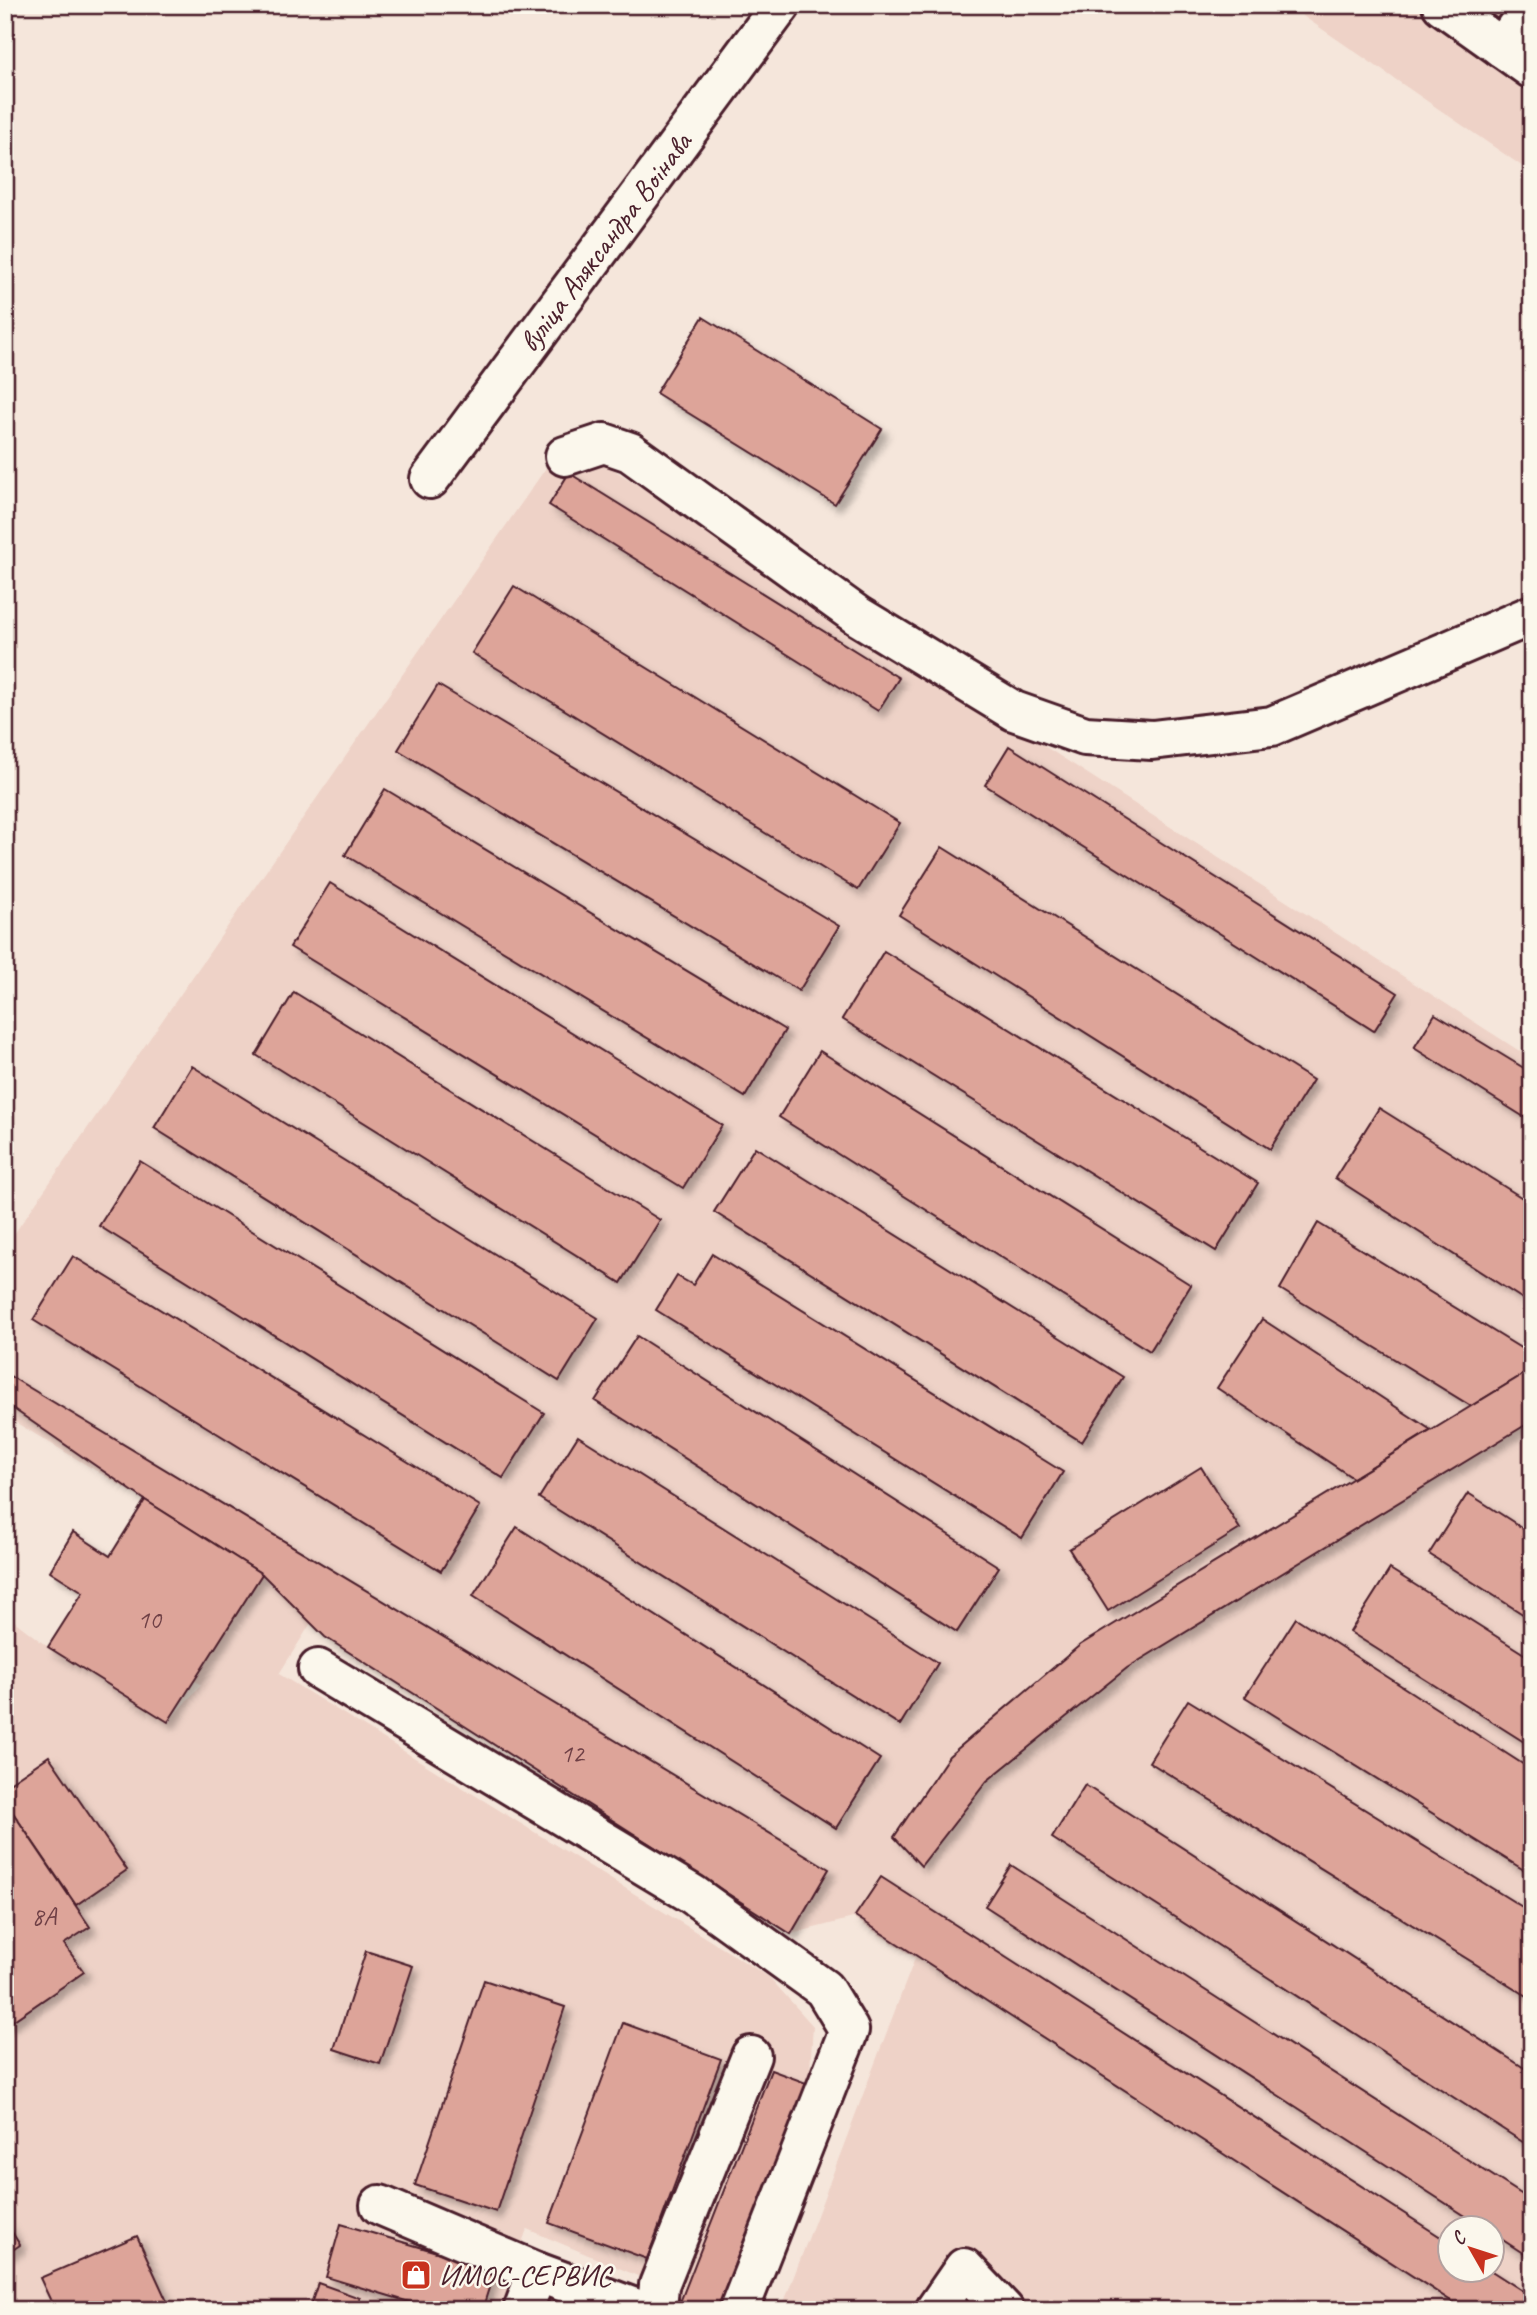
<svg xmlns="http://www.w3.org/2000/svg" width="1537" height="2315" font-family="Caveat,sans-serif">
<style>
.built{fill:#eed2c7;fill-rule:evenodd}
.building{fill:#dda499;stroke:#4a1f2b;stroke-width:2;filter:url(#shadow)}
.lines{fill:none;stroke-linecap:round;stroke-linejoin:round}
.minor-casing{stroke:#4a1f2b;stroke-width:44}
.minor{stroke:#fbf7ec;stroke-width:38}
.labels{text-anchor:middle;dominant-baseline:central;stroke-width:5;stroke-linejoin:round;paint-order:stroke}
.number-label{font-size:26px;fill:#6f4046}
.street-label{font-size:30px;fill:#4a1f2b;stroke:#fbf7ec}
.poi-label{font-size:30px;fill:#4a1f2b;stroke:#fbf7ec;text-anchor:start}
</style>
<defs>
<filter id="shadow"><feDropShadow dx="6" dy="6" stdDeviation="3.5" flood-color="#0004"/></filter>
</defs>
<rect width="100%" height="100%" fill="#f5e6db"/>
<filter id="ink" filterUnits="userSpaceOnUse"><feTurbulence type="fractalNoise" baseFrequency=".0143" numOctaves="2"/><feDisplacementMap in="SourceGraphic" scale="14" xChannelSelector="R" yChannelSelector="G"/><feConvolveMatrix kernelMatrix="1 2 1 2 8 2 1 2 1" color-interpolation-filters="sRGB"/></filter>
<g filter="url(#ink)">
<!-- built -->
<g class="built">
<path d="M 1287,5 L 1532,5 L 1532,173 Z"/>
<path d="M 566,439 L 1532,1059 L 1532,2310 L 781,2310 L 915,1958 L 853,1918 L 791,1934 L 325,1637 L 311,1623 L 279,1674 L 769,1977 L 813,2026 L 809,2084 L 720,2310 L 677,2310 L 681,2300 L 659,2285 L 527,2229 L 510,2275 L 596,2310 L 5,2310 L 5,1614 L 48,1647 L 168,1722 L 201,1685 L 194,1680 L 145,1500 L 5,1416 L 5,1247 ZM 1450,2228 L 1492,2228 L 1492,2270 L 1450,2270 Z"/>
</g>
<!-- building -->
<g class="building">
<path d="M 703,317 L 882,429 L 835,504 L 656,393 Z"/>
<path d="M 569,473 L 899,678 L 878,711 L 549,505 Z"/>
<path d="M 514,586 L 900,823 L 858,890 L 472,653 Z"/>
<path d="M 438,685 L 839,926 L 799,991 L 398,750 Z"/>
<path d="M 1009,746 L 1398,993 L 1374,1031 L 985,785 Z"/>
<path d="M 385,789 L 785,1030 L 745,1097 L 345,855 Z"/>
<path d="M 942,847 L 1313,1080 L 1270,1149 L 899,915 Z"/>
<path d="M 330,883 L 722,1125 L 683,1188 L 290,947 Z"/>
<path d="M 884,951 L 1258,1183 L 1216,1251 L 842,1019 Z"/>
<path d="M 294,992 L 660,1220 L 621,1283 L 256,1055 Z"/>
<path d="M 1435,1014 L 1532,1073 L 1532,1122 L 1414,1048 Z"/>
<path d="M 820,1051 L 1191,1285 L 1150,1351 L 779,1117 Z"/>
<path d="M 192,1066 L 598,1318 L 559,1381 L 154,1128 Z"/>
<path d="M 1379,1108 L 1532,1204 L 1532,1305 L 1335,1178 Z"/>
<path d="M 755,1147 L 1123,1377 L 1082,1442 L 714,1212 Z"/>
<path d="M 140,1161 L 544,1413 L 503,1478 L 99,1226 Z"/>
<path d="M 1318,1223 L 1532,1355 L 1532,1369 L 1471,1406 L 1280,1289 Z"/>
<path d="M 712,1254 L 1063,1472 L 1022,1538 L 656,1310 L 677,1276 L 693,1285 Z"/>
<path d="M 73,1256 L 480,1506 L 441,1571 L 33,1320 Z"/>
<path d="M 1262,1319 L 1431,1430 L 1353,1478 L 1217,1388 Z"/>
<path d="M 637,1336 L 999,1567 L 957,1632 L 595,1401 Z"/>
<path d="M 1532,1369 L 1532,1421 L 1127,1668 L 987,1781 L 921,1866 L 894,1837 L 949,1756 L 1080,1645 Z"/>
<path d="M 5,1373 L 829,1869 L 791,1934 L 325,1637 L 262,1574 L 145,1500 L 5,1403 Z"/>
<path d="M 578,1436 L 938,1663 L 900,1725 L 539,1498 Z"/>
<path d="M 1201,1467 L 1240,1529 L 1108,1611 L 1069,1549 Z"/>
<path d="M 1468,1493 L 1532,1534 L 1532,1620 L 1429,1554 Z"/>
<path d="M 145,1500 L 262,1574 L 168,1722 L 48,1647 L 83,1592 L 50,1571 L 73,1532 L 110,1556 Z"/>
<path d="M 517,1527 L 880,1759 L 836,1828 L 473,1596 Z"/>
<path d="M 1390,1569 L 1532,1659 L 1532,1747 L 1350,1632 Z"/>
<path d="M 1296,1618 L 1532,1770 L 1532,1875 L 1245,1697 Z"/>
<path d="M 1188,1700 L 1532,1913 L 1532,1999 L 1149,1762 Z"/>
<path d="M 49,1756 L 127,1870 L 76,1905 L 5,1801 L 5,1786 Z"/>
<path d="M 1085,1785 L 1532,2073 L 1532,2148 L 1052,1838 Z"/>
<path d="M 5,1801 L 90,1927 L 64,1944 L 84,1972 L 5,2026 Z"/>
<path d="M 1011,1865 L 1532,2201 L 1532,2259 L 1492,2233 L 1492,2228 L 1484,2228 L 985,1906 Z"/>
<path d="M 881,1877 L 1450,2243 L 1450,2270 L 1490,2270 L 1532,2297 L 1532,2310 L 1465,2310 L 855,1916 Z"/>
<path d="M 366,1951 L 413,1966 L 380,2064 L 334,2049 Z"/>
<path d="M 484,1980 L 565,2007 L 496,2212 L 415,2185 Z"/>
<path d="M 623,2023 L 721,2059 L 647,2259 L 549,2223 Z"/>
<path d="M 771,2070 L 809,2084 L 720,2310 L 677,2310 Z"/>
<path d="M 5,2221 L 20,2245 L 5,2255 Z"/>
<path d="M 341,2224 L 495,2269 L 482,2310 L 436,2310 L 326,2277 Z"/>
<path d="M 137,2236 L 171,2310 L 55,2310 L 40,2278 Z"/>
<path d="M 318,2283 L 360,2298 L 356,2310 L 309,2310 Z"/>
</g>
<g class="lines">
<!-- minor casing -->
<g class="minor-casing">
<g id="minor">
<path d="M 1442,5 L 1532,69"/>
<path d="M 1502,48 L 1532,5"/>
<path d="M 565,456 L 604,443 L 630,452 L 858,616 L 1014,711 L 1085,736 L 1152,740 L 1272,726 L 1532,615"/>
<path d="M 430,479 L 781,5"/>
<path d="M 318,1669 L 692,1894 L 824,1989 L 849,2030 L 739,2310"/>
<path d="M 380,2205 L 537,2272 L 640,2310"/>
<path d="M 523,2310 L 537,2272"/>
<path d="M 657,2310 L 659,2285 L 751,2056"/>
<path d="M 935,2310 L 964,2268 L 1004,2310"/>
</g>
</g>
<!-- minor -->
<use href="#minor" class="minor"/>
</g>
</g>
<!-- icons -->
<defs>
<g id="shop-square" transform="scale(1.575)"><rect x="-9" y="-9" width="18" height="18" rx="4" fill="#c8321e" stroke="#fbf7ec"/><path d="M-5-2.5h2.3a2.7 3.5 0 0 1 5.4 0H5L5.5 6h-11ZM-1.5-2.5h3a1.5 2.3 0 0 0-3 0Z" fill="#fff"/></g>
</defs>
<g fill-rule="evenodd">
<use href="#shop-square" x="416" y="2275"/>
</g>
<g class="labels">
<!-- number labels -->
<g class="number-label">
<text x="149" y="1619">10</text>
<text x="572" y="1753">12</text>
<text x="44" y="1916">8А</text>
</g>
<!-- street labels -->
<g class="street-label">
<text transform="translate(605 242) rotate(-53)">вуліца Аляксандра Воінава</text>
</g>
<!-- poi labels -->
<g class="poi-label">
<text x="439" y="2275">ИМОС-СЕРВИС</text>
</g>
</g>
<!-- margin -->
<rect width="1537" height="2315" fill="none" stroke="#fbf7ec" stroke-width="28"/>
<rect x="14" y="14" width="1509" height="2287" fill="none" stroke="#4a1f2b" stroke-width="2.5" filter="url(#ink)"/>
<!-- north arrow -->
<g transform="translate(1471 2249) rotate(309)"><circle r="33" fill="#fbf7ec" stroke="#b4a19f" stroke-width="2"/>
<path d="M0-5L12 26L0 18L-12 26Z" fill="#c8321e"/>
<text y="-10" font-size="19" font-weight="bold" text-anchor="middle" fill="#4a1f2b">С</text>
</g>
</svg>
